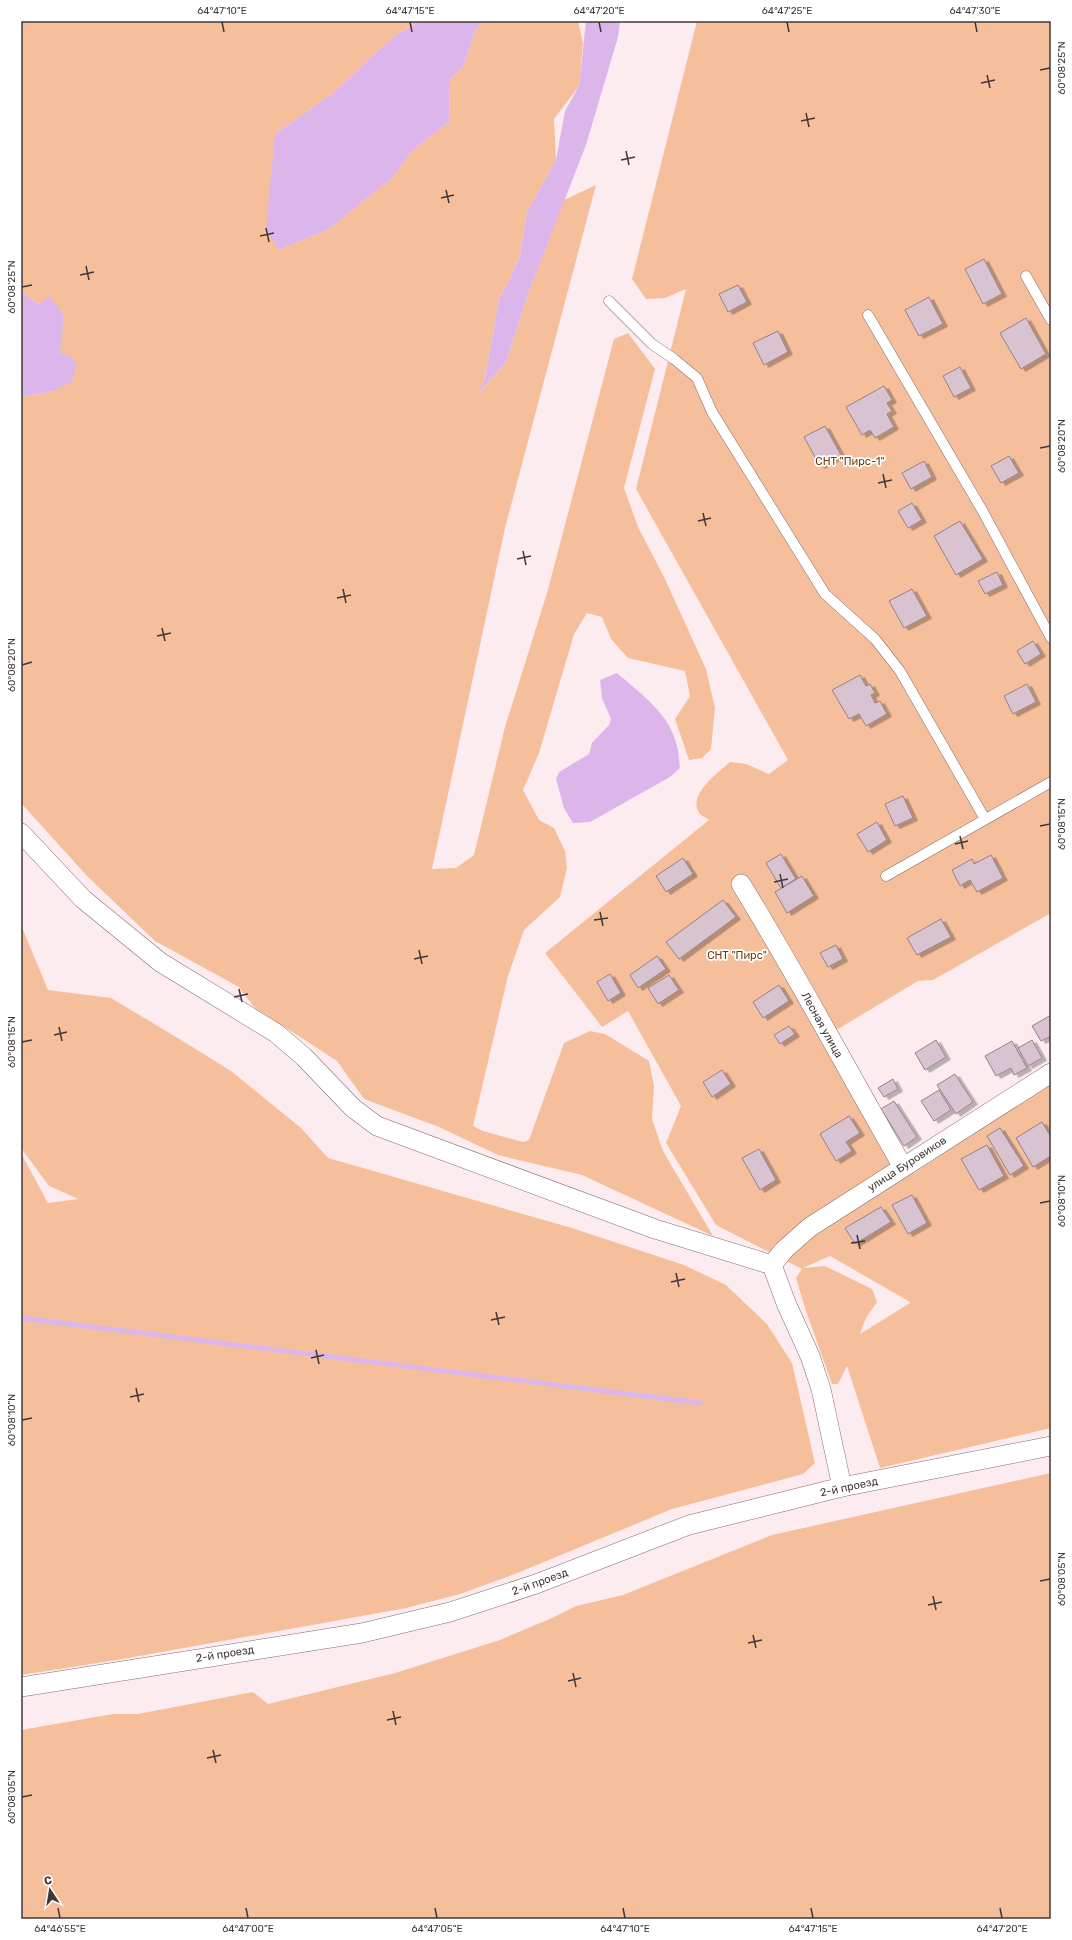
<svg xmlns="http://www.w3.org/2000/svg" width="1072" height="1940" font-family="Rubik,sans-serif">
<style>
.green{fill:#f6bf9b;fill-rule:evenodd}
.water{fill:#dcb6eb}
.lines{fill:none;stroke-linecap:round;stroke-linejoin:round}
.stream{stroke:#dcb6eb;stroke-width:5}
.building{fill:#dac3d1;stroke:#94808c;filter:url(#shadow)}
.lane-casing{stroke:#846c70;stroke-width:11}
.street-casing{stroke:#846c70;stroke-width:20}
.lane{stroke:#fff;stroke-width:10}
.street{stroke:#fff;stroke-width:19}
.ticks{fill:none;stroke:#413739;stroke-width:1.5}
.labels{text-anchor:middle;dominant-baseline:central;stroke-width:3.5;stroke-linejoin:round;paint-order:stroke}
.park-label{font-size:11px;fill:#6e3a0f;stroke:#fff}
.street-label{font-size:11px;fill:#413739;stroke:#fff}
.neatline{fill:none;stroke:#413739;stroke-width:1.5}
.ticks-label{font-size:10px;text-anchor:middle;fill:#413739}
</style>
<defs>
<filter id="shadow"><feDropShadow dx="4.5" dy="2.5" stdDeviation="0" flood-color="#0004"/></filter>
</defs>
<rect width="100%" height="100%" fill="#fdecef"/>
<!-- green -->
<g class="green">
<path d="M 21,21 L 420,21 L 393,37 L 332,94 L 275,134 L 279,250 L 329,229 L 391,179 L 414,149 L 449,122 L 450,80 L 464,65 L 476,29 L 484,21 L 578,21 L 583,43 L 579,86 L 554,119 L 556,160 L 527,212 L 520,255 L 509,281 L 499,298 L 485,379 L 478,394 L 506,362 L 528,294 L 564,200 L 596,185 L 505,528 L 432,869 L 456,868 L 474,855 L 505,727 L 547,593 L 614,339 L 628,333 L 655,369 L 624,488 L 638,527 L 664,577 L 706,669 L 715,708 L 711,749 L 702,758 L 689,760 L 675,719 L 690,696 L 685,671 L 628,658 L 611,639 L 602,617 L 587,613 L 574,634 L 539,753 L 523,790 L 539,820 L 554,828 L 565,851 L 567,868 L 560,897 L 524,930 L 508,976 L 473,1126 L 483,1131 L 523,1142 L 529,1140 L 564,1043 L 590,1031 L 605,1034 L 649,1061 L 654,1086 L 652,1119 L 663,1151 L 713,1236 L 582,1175 L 498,1155 L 439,1127 L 364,1099 L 337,1061 L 254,1007 L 239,987 L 155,941 L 87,876 L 21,803 L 21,397 L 53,391 L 64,315 L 48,296 L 40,305 L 21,292 Z"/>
<path d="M 697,21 L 1051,21 L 1051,913 L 933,980 L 918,981 L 833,1032 L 914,1173 L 1051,1083 L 1051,1428 L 880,1468 L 847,1366 L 838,1384 L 832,1384 L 806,1311 L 796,1278 L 802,1269 L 716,1225 L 666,1143 L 681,1106 L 628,1011 L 602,1027 L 545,953 L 709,820 C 707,818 703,817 701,815 C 684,797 719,772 730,762 L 746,764 L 769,774 L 788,760 L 636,489 L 686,289 L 665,298 L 646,299 L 632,279 ZM 830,1256 L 910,1302 L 910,1303 L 860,1334 L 866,1318 L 877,1302 L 872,1289 L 825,1266 L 803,1268 Z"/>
<path d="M 21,925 L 48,990 L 111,998 L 186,1043 L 231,1071 L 301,1128 L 328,1158 L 572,1228 L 684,1265 L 726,1285 L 767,1324 L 792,1363 L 815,1463 L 803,1474 L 672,1509 L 515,1574 L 460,1594 L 406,1608 L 123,1659 L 21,1675 L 21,1153 L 48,1203 L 78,1199 L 49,1186 L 21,1148 Z"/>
<path d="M 1051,1473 L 1051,1919 L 21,1919 L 21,1730 L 113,1714 L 138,1714 L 253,1692 L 268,1704 L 395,1673 L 500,1640 L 552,1618 L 576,1606 L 623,1595 L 772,1535 Z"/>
</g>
<!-- water -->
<g class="water">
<path d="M 420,21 L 484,21 L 476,29 L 464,65 L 450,80 L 449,122 L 414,149 L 391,179 L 329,229 L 279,250 L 266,229 L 275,134 L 332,94 L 393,37 Z"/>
<path d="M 586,21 L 620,21 L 618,37 L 586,145 L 528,294 L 506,362 L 477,395 L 485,379 L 499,298 L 509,281 L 520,255 L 527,212 L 556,160 L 565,111 L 579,86 Z"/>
<path d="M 21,292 L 40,305 L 48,295 L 64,315 L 60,354 L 69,355 L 76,362 L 73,381 L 53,391 L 21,397 Z"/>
<path d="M 617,673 C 641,694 670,714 677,746 C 679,753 679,761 680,768 L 670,777 L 590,822 L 573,823 L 564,808 L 556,779 L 559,772 L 589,754 L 592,743 L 609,725 L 611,719 L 602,698 L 600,680 Z"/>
</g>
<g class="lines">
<!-- stream -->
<path class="stream" d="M 21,1318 L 700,1403"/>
</g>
<!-- building -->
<g class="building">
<path d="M 984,259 L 1002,294 L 983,304 L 965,269 Z"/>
<path d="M 738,285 L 747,302 L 728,312 L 719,294 Z"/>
<path d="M 929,297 L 943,324 L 919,336 L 905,310 Z"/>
<path d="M 1026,318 L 1046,354 L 1021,369 L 1000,333 Z"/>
<path d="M 778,331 L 788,352 L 764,365 L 753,343 Z"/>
<path d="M 960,367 L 971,388 L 954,397 L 943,376 Z"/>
<path d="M 884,386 L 892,400 L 887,403 L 892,411 L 887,414 L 894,427 L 875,438 L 870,430 L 862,435 L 846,407 Z"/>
<path d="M 825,426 L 841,455 L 820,466 L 804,437 Z"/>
<path d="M 1009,456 L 1019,473 L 1001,483 L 991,466 Z"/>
<path d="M 924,461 L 932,477 L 911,489 L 902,473 Z"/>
<path d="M 912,503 L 922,520 L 908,528 L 898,511 Z"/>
<path d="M 960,521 L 983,559 L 956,575 L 934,536 Z"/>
<path d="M 997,572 L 1003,585 L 985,594 L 978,581 Z"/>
<path d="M 912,589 L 927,616 L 904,628 L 889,601 Z"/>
<path d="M 1033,641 L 1041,654 L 1025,664 L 1017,651 Z"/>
<path d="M 860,675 L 866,686 L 870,684 L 875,693 L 871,695 L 875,703 L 880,701 L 887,714 L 866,726 L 859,714 L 849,719 L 832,690 Z"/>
<path d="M 1027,684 L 1036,702 L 1013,714 L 1004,696 Z"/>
<path d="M 903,796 L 913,818 L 895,826 L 885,804 Z"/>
<path d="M 877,822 L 887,840 L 868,852 L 857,834 Z"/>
<path d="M 781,854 L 796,879 L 781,888 L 766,863 Z"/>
<path d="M 991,855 L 1003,878 L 977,892 L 970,880 L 960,886 L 952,870 L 972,859 L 974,864 Z"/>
<path d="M 683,858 L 693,874 L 666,892 L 656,876 Z"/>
<path d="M 802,876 L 814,896 L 787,913 L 775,892 Z"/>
<path d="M 723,900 L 736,917 L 679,959 L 666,942 Z"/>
<path d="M 941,919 L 951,937 L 917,955 L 907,938 Z"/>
<path d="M 836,945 L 843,959 L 828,967 L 820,953 Z"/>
<path d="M 657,956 L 666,969 L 638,988 L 630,975 Z"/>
<path d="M 610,974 L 621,993 L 608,1001 L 597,982 Z"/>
<path d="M 669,975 L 679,990 L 658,1004 L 648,988 Z"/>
<path d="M 779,985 L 789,1001 L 763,1018 L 753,1002 Z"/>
<path d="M 1051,1015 L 1051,1041 L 1049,1037 L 1041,1041 L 1032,1026 Z"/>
<path d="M 789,1026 L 795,1034 L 780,1044 L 774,1035 Z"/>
<path d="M 936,1040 L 946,1057 L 925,1070 L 915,1053 Z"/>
<path d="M 1032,1040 L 1042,1058 L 1028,1066 L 1018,1048 Z"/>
<path d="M 1012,1041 L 1027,1068 L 1014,1075 L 1011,1068 L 996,1076 L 985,1056 Z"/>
<path d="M 722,1070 L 731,1084 L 712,1097 L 703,1082 Z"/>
<path d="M 955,1074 L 973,1102 L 956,1114 L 937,1085 Z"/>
<path d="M 893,1079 L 898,1089 L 884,1097 L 878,1088 Z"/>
<path d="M 939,1090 L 951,1110 L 934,1121 L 921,1101 Z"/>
<path d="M 894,1101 L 917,1137 L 904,1146 L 881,1109 Z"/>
<path d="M 849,1116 L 860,1133 L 846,1142 L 852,1151 L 836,1161 L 820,1134 Z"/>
<path d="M 1042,1122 L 1051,1137 L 1051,1156 L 1033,1167 L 1016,1138 Z"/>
<path d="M 1000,1128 L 1024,1166 L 1010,1175 L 987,1136 Z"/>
<path d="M 987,1145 L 1004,1176 L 979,1190 L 961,1159 Z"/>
<path d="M 759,1149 L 776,1180 L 760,1190 L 742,1158 Z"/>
<path d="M 912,1195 L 927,1223 L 908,1234 L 892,1205 Z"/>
<path d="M 881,1207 L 891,1222 L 855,1244 L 845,1228 Z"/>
</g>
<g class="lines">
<!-- lane casing -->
<g class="lane-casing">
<g id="lane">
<path d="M 1026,276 L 1051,320"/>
<path d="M 609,301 L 652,344 L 674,359 L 697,378 L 712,412 L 825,594 L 875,639 L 900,671 L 985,819"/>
<path d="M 868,315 L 982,510 L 1051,638"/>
<path d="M 886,876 L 1051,782"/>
</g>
</g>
<!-- street casing -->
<g class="street-casing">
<g id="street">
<path d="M 21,833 L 83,899 L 160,962 L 276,1033 L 304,1057 L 353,1108 L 377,1126 L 655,1229 L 772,1265"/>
<path d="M 741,884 C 798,977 849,1073 903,1167"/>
<path d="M 772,1265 L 784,1250 L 810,1227 L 1051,1073"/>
<path d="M 772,1265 L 786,1303 L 810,1356 L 821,1389 L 842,1487"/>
<path d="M 21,1687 L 362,1633 L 450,1612 L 536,1584 L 689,1525 L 842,1487 L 1051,1446"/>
</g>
</g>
<!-- lane -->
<use href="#lane" class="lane"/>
<!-- street -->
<use href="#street" class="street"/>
</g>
<!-- ticks -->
<path class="ticks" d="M 222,22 L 224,32M 410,22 L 412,32M 599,22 L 601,32M 787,22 L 789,32M 975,22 L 977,32M 1040,70 L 1050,68M 987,75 L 990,88M 981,83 L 995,80M 806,113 L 809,127M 801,121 L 815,118M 626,151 L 629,165M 621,160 L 635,157M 446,190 L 449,203M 441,198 L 454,195M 266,228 L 269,242M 260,236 L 274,233M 86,266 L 89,280M 80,275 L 94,272M 22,287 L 32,285M 1040,448 L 1050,446M 883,474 L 886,488M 878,483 L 892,480M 703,513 L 706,526M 698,521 L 711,518M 523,551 L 526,565M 517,559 L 531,556M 343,589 L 346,603M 337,598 L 351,595M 162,628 L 165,641M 157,636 L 171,633M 22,665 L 32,662M 1040,826 L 1050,824M 960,836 L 963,849M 955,844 L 968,841M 780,874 L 783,888M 774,882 L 788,879M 600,912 L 603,926M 594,920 L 608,918M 419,950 L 422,964M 414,959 L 428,956M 239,989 L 242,1002M 234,997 L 248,994M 59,1027 L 62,1041M 54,1035 L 67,1032M 22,1042 L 32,1040M 1040,1203 L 1050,1201M 857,1235 L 860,1249M 851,1243 L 865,1241M 676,1273 L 679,1287M 671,1282 L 685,1279M 496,1312 L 499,1325M 491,1320 L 505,1317M 316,1350 L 319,1364M 311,1358 L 324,1355M 136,1388 L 139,1402M 130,1397 L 144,1394M 22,1420 L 32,1418M 1040,1581 L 1050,1579M 933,1596 L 936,1610M 928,1605 L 942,1602M 753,1635 L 756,1648M 748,1643 L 762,1640M 573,1673 L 576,1687M 568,1681 L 581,1678M 393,1711 L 396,1725M 387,1720 L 401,1717M 213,1750 L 216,1763M 207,1758 L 221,1755M 22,1797 L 32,1795M 58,1908 L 60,1918M 246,1908 L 248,1918M 435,1908 L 437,1918M 623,1908 L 625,1918M 811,1908 L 813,1918M 1000,1908 L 1002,1918"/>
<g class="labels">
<!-- park labels -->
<g class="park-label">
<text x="850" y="461">СНТ "Пирс-1"</text>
<text x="737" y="955">СНТ "Пирс"</text>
</g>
<!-- street labels -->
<g class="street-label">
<text transform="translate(822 1025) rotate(61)">Лесная улица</text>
<text transform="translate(907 1164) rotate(-33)">улица Буровиков</text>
<text transform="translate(849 1487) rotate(-12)">2-й проезд</text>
<text transform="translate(540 1582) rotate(-20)">2-й проезд</text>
<text transform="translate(225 1654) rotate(-9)">2-й проезд</text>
</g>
</g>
<!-- border -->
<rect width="1072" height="1940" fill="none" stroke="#ffffff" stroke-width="44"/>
<!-- north arrow -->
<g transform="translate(50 1890) rotate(348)" stroke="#ffffff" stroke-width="3" paint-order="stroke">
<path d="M0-3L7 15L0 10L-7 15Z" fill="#413739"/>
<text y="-6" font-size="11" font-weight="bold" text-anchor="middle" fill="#413739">С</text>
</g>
<rect x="22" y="22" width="1028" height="1896" class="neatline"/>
<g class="ticks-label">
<text x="222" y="14">64°47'10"E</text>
<text x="410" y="14">64°47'15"E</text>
<text x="599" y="14">64°47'20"E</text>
<text x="787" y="14">64°47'25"E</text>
<text x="975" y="14">64°47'30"E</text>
<text transform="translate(1061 68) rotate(-90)" y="4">60°08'25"N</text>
<text transform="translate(11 287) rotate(-90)" y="4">60°08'25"N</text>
<text transform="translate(1061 446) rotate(-90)" y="4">60°08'20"N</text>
<text transform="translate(11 665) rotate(-90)" y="4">60°08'20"N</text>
<text transform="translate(1061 824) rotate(-90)" y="4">60°08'15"N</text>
<text transform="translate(11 1042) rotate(-90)" y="4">60°08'15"N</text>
<text transform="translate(1061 1201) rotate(-90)" y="4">60°08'10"N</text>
<text transform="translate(11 1420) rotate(-90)" y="4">60°08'10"N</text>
<text transform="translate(1061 1579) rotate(-90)" y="4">60°08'05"N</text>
<text transform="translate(11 1797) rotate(-90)" y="4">60°08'05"N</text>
<text x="60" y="1932">64°46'55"E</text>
<text x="248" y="1932">64°47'00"E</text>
<text x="437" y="1932">64°47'05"E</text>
<text x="625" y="1932">64°47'10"E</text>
<text x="813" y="1932">64°47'15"E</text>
<text x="1002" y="1932">64°47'20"E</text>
</g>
</svg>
